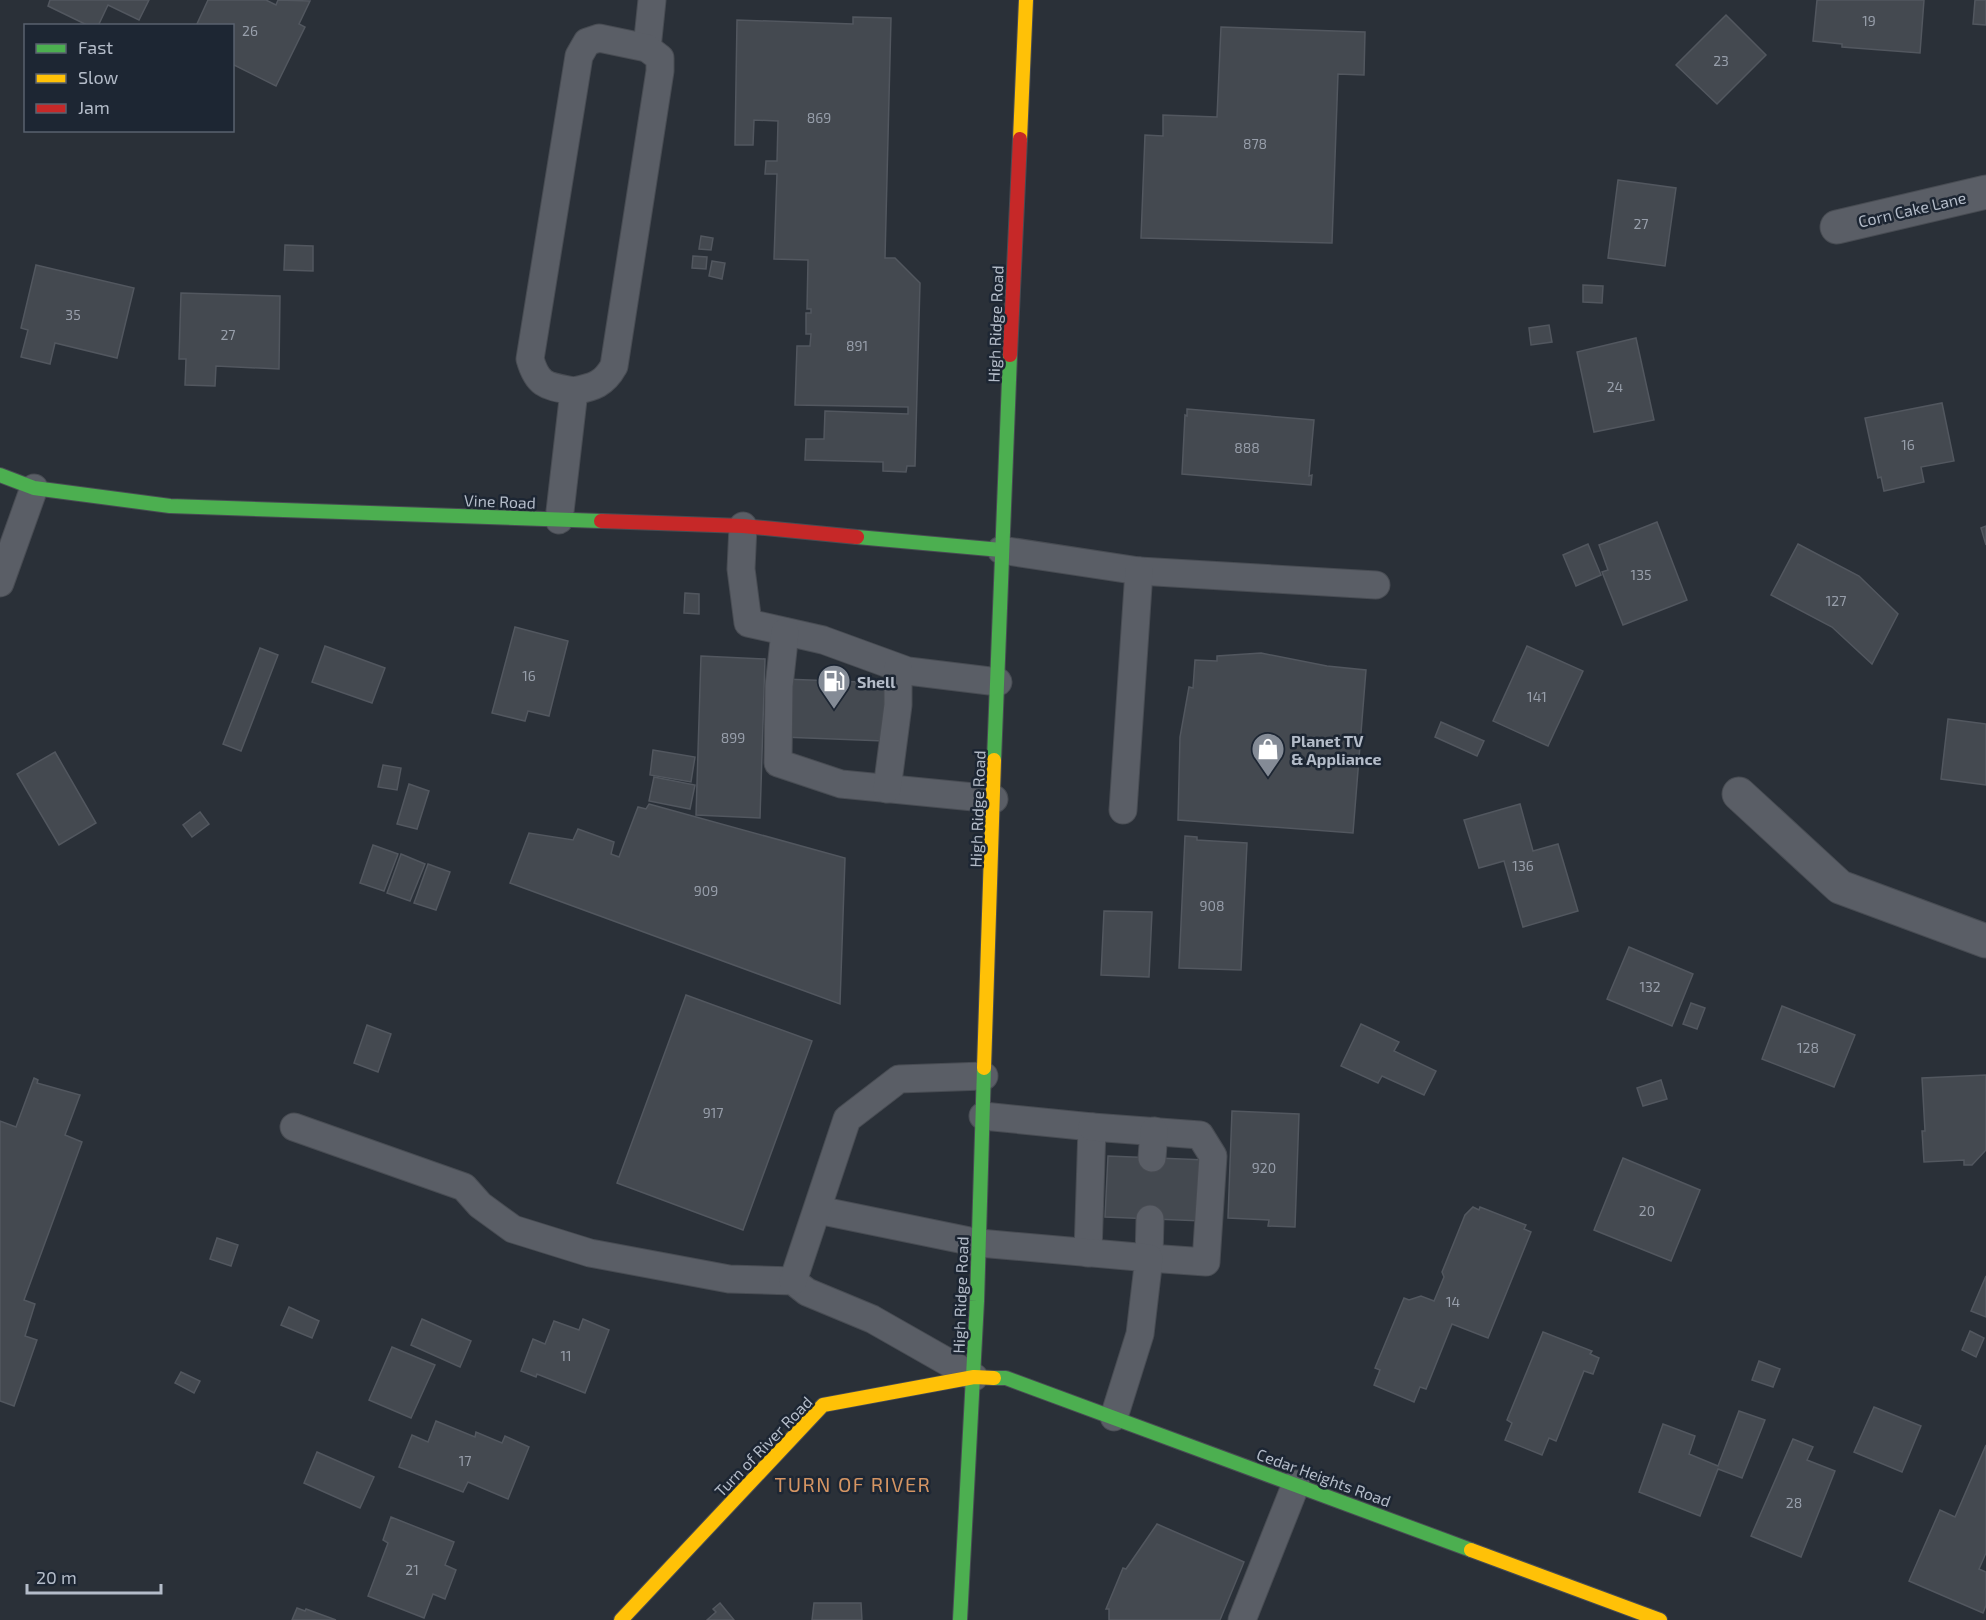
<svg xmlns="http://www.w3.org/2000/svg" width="1986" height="1620" font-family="'Exo 2',sans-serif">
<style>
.building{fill:#444950;stroke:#52575f;stroke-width:1.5}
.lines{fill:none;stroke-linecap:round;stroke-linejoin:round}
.lane-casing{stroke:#484c53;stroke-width:29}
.street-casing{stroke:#484c53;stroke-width:35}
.fast-casing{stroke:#484c53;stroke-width:16}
.slow-casing{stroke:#484c53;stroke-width:16}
.jam-casing{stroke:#484c53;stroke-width:16}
.lane{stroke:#5a5e66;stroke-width:27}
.street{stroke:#5a5e66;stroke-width:33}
.fast{stroke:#4caf50;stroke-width:14}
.slow{stroke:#ffc107;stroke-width:14}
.jam{stroke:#c62828;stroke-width:14}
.labels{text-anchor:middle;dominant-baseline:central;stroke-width:5;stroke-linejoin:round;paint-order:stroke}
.number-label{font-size:14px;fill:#989fab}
.street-label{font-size:16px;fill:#b4bcc9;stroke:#1d2633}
.poi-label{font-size:16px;font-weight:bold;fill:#b4bcc9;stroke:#1d2633;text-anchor:start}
.quarter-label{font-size:20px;letter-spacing:1.5px;fill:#d59563;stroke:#1d2633}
</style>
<rect width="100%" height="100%" fill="#2a3038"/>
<!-- building -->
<g class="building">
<path d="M 50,0 L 149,0 L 139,20 L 108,5 L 98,26 L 89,26 L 48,6 Z"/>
<path d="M 208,0 L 266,0 L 276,5 L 278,0 L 310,1 L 299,24 L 305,27 L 276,86 L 232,64 L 232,26 L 196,26 Z"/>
<path d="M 1817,0 L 1924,0 L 1920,53 L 1842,47 L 1842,44 L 1813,41 Z"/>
<path d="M 1975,0 L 1986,0 L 1986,25 L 1973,24 Z"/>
<path d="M 1726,15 L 1766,55 L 1717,104 L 1676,65 Z"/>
<path d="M 853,17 L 891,18 L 885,258 L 895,258 L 920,283 L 915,466 L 907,466 L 906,472 L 883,471 L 883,462 L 805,460 L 806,439 L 824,439 L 825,411 L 908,414 L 908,407 L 795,405 L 797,346 L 810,346 L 811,334 L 806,334 L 806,313 L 811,313 L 811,309 L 807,309 L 808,260 L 774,259 L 777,174 L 765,174 L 766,161 L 777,161 L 778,121 L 754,120 L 753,145 L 735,145 L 737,20 L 853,24 Z"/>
<path d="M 1221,27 L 1365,32 L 1364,75 L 1338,74 L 1332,243 L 1141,238 L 1145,135 L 1163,136 L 1163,115 L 1217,117 Z"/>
<path d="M 1618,180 L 1676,188 L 1665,266 L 1608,258 Z"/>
<path d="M 701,236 L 713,238 L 711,250 L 699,249 Z"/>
<path d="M 285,245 L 313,246 L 313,271 L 284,270 Z"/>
<path d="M 693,256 L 707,257 L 706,269 L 692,268 Z"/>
<path d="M 712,261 L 725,263 L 722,279 L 709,276 Z"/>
<path d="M 36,265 L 134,288 L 117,358 L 55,343 L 50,364 L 21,357 L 28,330 L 21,328 Z"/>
<path d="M 1583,285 L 1603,286 L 1602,303 L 1583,302 Z"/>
<path d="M 181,293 L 280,296 L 279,369 L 216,366 L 215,386 L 185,385 L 186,359 L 179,359 Z"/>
<path d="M 1549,325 L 1552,342 L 1531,345 L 1529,328 Z"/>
<path d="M 1636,338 L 1654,420 L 1594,432 L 1577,352 Z"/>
<path d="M 1942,403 L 1954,461 L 1921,467 L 1924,482 L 1884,491 L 1881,477 L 1878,478 L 1865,418 Z"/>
<path d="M 1187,409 L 1314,420 L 1309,476 L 1312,475 L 1311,485 L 1182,474 L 1185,415 L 1187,416 Z"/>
<path d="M 1657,522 L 1687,600 L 1623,625 L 1602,572 L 1608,570 L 1599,545 Z"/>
<path d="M 1986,526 L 1986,545 L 1981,528 Z"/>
<path d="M 1588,544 L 1601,575 L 1576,586 L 1563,555 Z"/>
<path d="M 1798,544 L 1859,576 L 1898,614 L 1872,664 L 1832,627 L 1771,595 Z"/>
<path d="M 685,593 L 699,594 L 699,614 L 684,613 Z"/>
<path d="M 515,627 L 568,641 L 549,716 L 528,711 L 525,721 L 492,713 Z"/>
<path d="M 325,646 L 385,668 L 372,703 L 312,682 Z"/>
<path d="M 1527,646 L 1583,671 L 1548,746 L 1493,721 Z"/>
<path d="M 260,648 L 278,655 L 241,751 L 223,744 Z"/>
<path d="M 1261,653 L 1327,666 L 1366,670 L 1353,833 L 1178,820 L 1180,737 L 1189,687 L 1193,688 L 1195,660 L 1217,661 L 1217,656 Z"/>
<path d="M 701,656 L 765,659 L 760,818 L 696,815 Z"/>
<path d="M 784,679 L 885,683 L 884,741 L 782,737 Z"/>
<path d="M 1948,719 L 1986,724 L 1986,785 L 1941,779 Z"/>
<path d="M 1441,722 L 1484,741 L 1477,756 L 1435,737 Z"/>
<path d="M 653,750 L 695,757 L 691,782 L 650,775 Z"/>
<path d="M 55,752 L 96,823 L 59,845 L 17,774 Z"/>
<path d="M 383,765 L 401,768 L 397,790 L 378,787 Z"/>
<path d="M 654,777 L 695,785 L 690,809 L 649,801 Z"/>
<path d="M 409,784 L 429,791 L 417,829 L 397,824 Z"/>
<path d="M 649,804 L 845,858 L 840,1004 L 510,883 L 529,833 L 573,840 L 578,829 L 614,842 L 611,854 L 619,857 L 638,807 L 646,809 Z"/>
<path d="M 1520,804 L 1533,851 L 1558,844 L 1578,911 L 1523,927 L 1504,861 L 1479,868 L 1464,820 Z"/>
<path d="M 200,812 L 209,824 L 192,837 L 183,825 Z"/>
<path d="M 1185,836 L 1197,837 L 1197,840 L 1247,843 L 1241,970 L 1179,968 Z"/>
<path d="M 373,845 L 398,854 L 384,891 L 360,883 Z"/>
<path d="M 401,854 L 425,864 L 410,901 L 387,893 Z"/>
<path d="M 428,864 L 450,872 L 436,910 L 414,903 Z"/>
<path d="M 1104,911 L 1152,912 L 1149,977 L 1101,975 Z"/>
<path d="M 1629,947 L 1693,974 L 1672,1026 L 1607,999 Z"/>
<path d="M 686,995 L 812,1041 L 743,1230 L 617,1183 Z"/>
<path d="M 1691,1003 L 1705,1008 L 1697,1029 L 1683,1024 Z"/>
<path d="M 1782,1006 L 1855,1035 L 1834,1087 L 1762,1059 Z"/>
<path d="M 1361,1024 L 1399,1042 L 1394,1051 L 1436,1071 L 1424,1095 L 1382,1076 L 1378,1083 L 1341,1066 Z"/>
<path d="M 367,1025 L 391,1034 L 378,1072 L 354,1063 Z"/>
<path d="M 1986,1075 L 1986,1150 L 1972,1165 L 1964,1165 L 1964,1160 L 1924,1162 L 1922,1131 L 1925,1131 L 1922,1078 Z"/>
<path d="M 34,1078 L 38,1080 L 37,1083 L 80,1095 L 65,1135 L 82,1142 L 24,1300 L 35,1304 L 25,1336 L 37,1340 L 14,1406 L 0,1401 L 0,1121 L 16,1127 Z"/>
<path d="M 1661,1080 L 1667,1099 L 1643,1106 L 1637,1088 Z"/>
<path d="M 1232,1111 L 1299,1114 L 1295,1227 L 1268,1226 L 1269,1220 L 1228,1218 Z"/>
<path d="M 1108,1156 L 1206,1160 L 1203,1221 L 1105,1217 Z"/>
<path d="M 1623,1158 L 1700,1190 L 1671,1261 L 1594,1230 Z"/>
<path d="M 1473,1207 L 1479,1210 L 1480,1207 L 1526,1225 L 1524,1229 L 1531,1232 L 1488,1338 L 1452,1324 L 1426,1389 L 1420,1387 L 1414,1402 L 1374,1385 L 1380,1370 L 1375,1368 L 1404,1298 L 1409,1300 L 1421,1296 L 1434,1301 L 1444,1277 L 1442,1272 L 1465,1215 Z"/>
<path d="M 217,1238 L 238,1245 L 231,1266 L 210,1259 Z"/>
<path d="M 1986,1276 L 1986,1317 L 1971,1311 Z"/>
<path d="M 289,1307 L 319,1321 L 312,1338 L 281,1325 Z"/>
<path d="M 422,1319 L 471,1341 L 460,1367 L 411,1345 Z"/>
<path d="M 583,1319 L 609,1330 L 585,1393 L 537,1374 L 536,1377 L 521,1371 L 533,1339 L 545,1344 L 554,1321 L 579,1330 Z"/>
<path d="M 1970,1331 L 1984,1338 L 1976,1357 L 1962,1350 Z"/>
<path d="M 1543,1332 L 1592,1351 L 1590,1354 L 1599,1358 L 1593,1374 L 1584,1371 L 1556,1441 L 1549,1438 L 1542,1455 L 1505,1440 L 1512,1423 L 1507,1420 Z"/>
<path d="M 392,1347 L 435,1365 L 411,1418 L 369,1400 Z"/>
<path d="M 1759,1361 L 1780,1369 L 1773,1387 L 1752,1380 Z"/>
<path d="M 181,1372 L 200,1381 L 194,1393 L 175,1383 Z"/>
<path d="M 1874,1407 L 1921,1426 L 1902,1472 L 1854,1452 Z"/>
<path d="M 1739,1411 L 1765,1420 L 1742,1478 L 1718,1469 L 1700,1516 L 1639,1492 L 1663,1424 L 1695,1436 L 1689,1454 L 1718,1466 Z"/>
<path d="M 436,1421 L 475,1437 L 476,1432 L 502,1443 L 505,1436 L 529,1447 L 508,1499 L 468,1482 L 463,1492 L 399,1467 L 412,1435 L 428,1442 Z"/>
<path d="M 1793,1439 L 1813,1447 L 1807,1460 L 1835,1471 L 1801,1557 L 1751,1536 Z"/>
<path d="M 1986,1445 L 1986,1553 L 1979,1569 L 1986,1572 L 1986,1605 L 1983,1613 L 1909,1581 L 1940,1510 L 1955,1517 Z"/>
<path d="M 317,1452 L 374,1477 L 360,1508 L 304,1483 Z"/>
<path d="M 391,1517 L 454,1542 L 445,1565 L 456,1570 L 445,1599 L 433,1594 L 424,1618 L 368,1596 L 388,1543 L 383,1540 Z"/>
<path d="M 1157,1524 L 1244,1562 L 1220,1620 L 1109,1620 L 1109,1609 L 1106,1609 L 1123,1568 L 1126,1569 Z"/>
<path d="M 720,1603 L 734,1620 L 707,1620 L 716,1612 L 713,1609 Z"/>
<path d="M 814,1603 L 861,1603 L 862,1620 L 812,1620 Z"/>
<path d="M 297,1608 L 305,1611 L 306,1609 L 336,1620 L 292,1620 Z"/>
</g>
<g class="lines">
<!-- lane casing -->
<g class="lane-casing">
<g id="lane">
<path d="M 647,48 L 652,0"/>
<path d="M 559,520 L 574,391 C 594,387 604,384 614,366 L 660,71 L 660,58 L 647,48 L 599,38 L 587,42 L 579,56 L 530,359 C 538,387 548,386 574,391"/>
<path d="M 743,526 L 741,569 L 748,623 L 823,640 L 908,671 L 998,682"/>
<path d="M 1001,550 L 1139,571 L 1376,585"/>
<path d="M 0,583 L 34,488"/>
<path d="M 785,632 L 779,686 L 778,763 L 841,784 L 994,799"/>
<path d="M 887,789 L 898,705 L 898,668"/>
<path d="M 1123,810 L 1139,571"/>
<path d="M 983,1116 L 1092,1127 L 1088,1253"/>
<path d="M 294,1127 L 464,1187 L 480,1205 L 513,1229 L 590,1253 L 729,1279 L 793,1281 L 807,1292 L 872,1319 L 974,1377"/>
<path d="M 1092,1127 L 1200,1135 L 1213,1156 L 1206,1262 L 1149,1258 L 1150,1219"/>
<path d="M 1152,1158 L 1154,1131"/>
<path d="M 818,1210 L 979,1243 L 1149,1258 L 1140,1334 L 1114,1417"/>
<path d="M 793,1281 L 847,1119 L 899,1079 L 984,1076"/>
<path d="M 1242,1620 L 1296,1484"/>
</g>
</g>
<!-- street casing -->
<g class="street-casing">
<g id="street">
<path d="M 1837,227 L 1986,192"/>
<path d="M 1739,794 L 1840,887 L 1986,941"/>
</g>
</g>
<!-- fast casing -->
<g class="fast-casing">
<g id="fast">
<path d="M 0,475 L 34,488 L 170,506 L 601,521"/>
<path d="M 857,537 L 1001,550"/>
<path d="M 994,760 L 1010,355"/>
<path d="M 994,1378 L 1006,1378 L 1471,1550"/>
<path d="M 960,1620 L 977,1301 L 984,1068"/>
</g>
</g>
<!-- slow casing -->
<g class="slow-casing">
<g id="slow">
<path d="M 1020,139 L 1026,0"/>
<path d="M 984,1068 L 994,760"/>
<path d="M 1471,1550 L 1660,1620"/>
<path d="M 621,1620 L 823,1405 L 974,1377 L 994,1378"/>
</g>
</g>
<!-- jam casing -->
<g class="jam-casing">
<g id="jam">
<path d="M 1010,355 L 1020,139"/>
<path d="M 601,521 L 743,526 L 857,537"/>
</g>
</g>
<!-- lane -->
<use href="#lane" class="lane"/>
<!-- street -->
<use href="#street" class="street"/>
<!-- fast -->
<use href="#fast" class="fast"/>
<!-- slow -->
<use href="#slow" class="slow"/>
<!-- jam -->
<use href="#jam" class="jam"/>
</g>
<!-- icons -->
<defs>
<g id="fuel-pin" transform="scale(1.725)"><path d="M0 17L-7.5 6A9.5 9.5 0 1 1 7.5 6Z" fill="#848b96" stroke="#1d2633"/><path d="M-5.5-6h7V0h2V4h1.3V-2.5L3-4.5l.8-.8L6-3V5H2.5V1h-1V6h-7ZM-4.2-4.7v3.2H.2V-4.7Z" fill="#fff"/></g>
<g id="shop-pin" transform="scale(1.725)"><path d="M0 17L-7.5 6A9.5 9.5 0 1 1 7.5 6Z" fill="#848b96" stroke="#1d2633"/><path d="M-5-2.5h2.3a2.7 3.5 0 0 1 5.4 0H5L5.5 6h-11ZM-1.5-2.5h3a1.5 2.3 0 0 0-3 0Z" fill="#fff"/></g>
</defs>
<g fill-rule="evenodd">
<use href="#fuel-pin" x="834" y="681"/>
<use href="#shop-pin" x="1268" y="749"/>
</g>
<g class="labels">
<!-- number labels -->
<g class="number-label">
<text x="1869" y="20">19</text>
<text x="250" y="30">26</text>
<text x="1721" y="60">23</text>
<text x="819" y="117">869</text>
<text x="1255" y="143">878</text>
<text x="1641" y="223">27</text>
<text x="73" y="314">35</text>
<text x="228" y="334">27</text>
<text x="857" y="345">891</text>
<text x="1615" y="386">24</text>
<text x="1908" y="444">16</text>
<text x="1247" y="447">888</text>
<text x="1641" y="574">135</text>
<text x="1836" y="600">127</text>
<text x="529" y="675">16</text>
<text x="1537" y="696">141</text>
<text x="733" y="737">899</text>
<text x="1523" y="865">136</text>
<text x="706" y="890">909</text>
<text x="1212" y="905">908</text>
<text x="1650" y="986">132</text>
<text x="1808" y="1047">128</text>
<text x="713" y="1112">917</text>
<text x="1264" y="1167">920</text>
<text x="1647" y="1210">20</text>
<text x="1453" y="1301">14</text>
<text x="566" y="1355">11</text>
<text x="465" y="1460">17</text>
<text x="1794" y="1502">28</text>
<text x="412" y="1569">21</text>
</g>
<!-- street labels -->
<g class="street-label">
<text transform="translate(1912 209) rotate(-13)">Corn Cake Lane</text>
<text transform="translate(995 324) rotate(-88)">High Ridge Road</text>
<text transform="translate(500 501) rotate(2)">Vine Road</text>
<text transform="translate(977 809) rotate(-88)">High Ridge Road</text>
<text transform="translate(960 1295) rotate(-88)">High Ridge Road</text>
<text transform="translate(763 1446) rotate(-46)">Turn of River Road</text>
<text transform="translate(1324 1477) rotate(20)">Cedar Heights Road</text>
</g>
<!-- poi labels -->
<g class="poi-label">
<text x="857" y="681">Shell</text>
<text x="1291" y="740">Planet TV<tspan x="1291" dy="18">&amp; Appliance</tspan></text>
</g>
<!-- quarter labels -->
<g class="quarter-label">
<text x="853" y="1484">TURN OF RIVER</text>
</g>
</g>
<!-- legend -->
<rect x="24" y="24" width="210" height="108" fill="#1d2633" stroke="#59626f" stroke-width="1.5"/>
<rect x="36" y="44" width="30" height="9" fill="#4caf50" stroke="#59626f" stroke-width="1.5"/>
<text x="78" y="54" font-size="18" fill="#b4bcc9">Fast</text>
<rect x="36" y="74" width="30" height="9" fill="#ffc107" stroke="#59626f" stroke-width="1.5"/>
<text x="78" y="84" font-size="18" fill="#b4bcc9">Slow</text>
<rect x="36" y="104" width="30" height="9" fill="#c62828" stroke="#59626f" stroke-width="1.5"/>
<text x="78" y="114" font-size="18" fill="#b4bcc9">Jam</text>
<!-- scale -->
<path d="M27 1584v9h134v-9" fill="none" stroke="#b4bcc9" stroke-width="3"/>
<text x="36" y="1584" font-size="18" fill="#b4bcc9" stroke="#1d2633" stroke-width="4.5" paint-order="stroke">20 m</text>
</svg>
